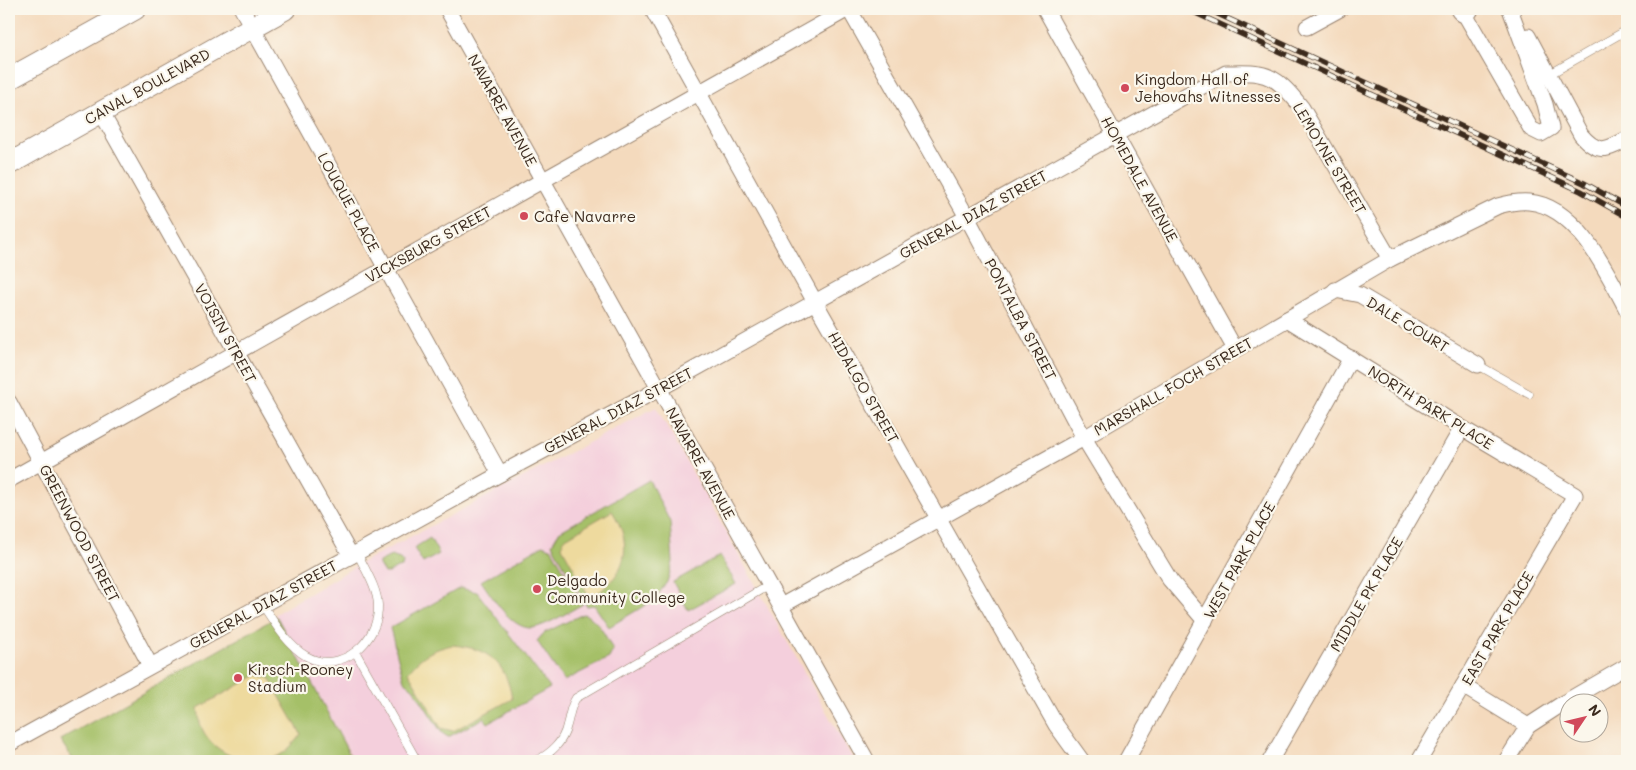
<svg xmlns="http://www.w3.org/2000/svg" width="1636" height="770" font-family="Mali,sans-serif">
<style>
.built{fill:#f4cfdc}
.green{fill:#a5c067;stroke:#707542}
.sand{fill:#eeda9e;stroke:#94825e}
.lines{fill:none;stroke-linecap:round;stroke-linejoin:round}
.lane-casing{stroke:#98826e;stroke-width:9}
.street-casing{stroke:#98826e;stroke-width:17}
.secondary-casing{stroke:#98826e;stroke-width:23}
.lane{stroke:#fff;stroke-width:8}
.street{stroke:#fff;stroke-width:15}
.secondary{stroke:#fff;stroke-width:21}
.rail-casing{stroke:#3b2a1e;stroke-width:5.5}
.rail{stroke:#fbf7ec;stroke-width:4;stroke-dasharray:11;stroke-linecap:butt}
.poi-dot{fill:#d1495b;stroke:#fbf7ec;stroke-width:2}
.labels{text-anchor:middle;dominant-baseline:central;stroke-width:4.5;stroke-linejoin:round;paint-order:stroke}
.poi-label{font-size:15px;fill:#3b2a1e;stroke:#fbf7ec;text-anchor:start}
.street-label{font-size:15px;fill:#3b2a1e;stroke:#fbf7ec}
</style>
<rect width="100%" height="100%" fill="#fbf7ec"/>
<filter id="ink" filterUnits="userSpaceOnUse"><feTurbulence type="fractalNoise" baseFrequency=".02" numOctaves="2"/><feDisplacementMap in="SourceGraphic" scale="10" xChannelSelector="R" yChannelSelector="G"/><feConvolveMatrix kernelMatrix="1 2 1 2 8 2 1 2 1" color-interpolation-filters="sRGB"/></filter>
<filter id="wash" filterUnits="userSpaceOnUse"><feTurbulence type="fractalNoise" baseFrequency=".0096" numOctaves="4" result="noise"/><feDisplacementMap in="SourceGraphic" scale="20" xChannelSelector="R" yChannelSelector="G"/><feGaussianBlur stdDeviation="1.12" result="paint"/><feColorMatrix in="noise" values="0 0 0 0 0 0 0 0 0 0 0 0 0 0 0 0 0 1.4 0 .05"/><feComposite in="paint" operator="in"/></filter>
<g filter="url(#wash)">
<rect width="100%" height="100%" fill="#f4dabd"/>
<!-- built -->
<path class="built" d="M 656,407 L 854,761 L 354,761 L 275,614 L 359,564 Z"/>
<!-- green -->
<g class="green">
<path d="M 649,480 L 670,522 L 673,562 L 667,582 L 654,600 L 609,627 L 594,605 L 587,606 L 552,544 L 559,532 Z"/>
<path d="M 430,538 L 439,554 L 423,563 L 414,548 Z"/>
<path d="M 543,545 L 552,549 L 583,604 C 568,612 553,622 537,627 C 514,635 492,596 481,581 Z"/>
<path d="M 391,556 L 400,559 L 403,562 L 402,567 L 397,568 L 389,573 L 384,573 L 379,565 L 379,562 Z"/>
<path d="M 720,556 L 736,584 L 688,610 L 673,582 Z"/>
<path d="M 460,588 L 477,592 L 550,688 L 488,723 L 484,718 L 448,737 L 442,733 L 413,688 L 404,681 L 390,628 Z"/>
<path d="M 583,614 C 598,618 606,637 613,650 L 609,658 L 564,681 L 537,641 L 544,633 Z"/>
<path d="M 277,617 L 353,761 L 74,761 L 60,740 Z"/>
</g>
<!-- sand -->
<g class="sand">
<path d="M 612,511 C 635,546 626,577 590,598 L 562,547 L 564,539 Z"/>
<path d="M 452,645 C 488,648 506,662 512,699 L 453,731 L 441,728 L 408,672 C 422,655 431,650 452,645 Z"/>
<path d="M 257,675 L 269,678 L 301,734 C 294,743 287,752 276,757 C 248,769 209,753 200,723 C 199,718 199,713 198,708 Z"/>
</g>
</g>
<g filter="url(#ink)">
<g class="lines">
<!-- lane casing -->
<g class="lane-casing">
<g id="lane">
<path d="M 1550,74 L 1627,30"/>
<path d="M 1478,365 L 1529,394"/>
<path d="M 262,604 C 274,622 287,645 306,656 C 340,676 380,641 378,605 C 377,587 364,568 357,552"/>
<path d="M 356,653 L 417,761"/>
<path d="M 536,761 C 551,753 563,743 567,725 C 570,715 570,707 576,698 L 769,585"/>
</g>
</g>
<!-- street casing -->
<g class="street-casing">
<g id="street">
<path d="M 242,9 L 500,474"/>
<path d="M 447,9 L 867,761"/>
<path d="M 652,9 L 815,302 L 1056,725 L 1082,761"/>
<path d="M 849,9 L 967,217 L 1084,438 L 1170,580 L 1205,621"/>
<path d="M 1045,9 L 1235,349"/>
<path d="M 1463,11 L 1531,129 L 1541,134 L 1551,128 L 1545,104 L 1510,9"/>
<path d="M 1307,27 L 1340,9"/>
<path d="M 1528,36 L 1581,135 C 1598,155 1607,150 1627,139"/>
<path d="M 101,112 L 351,556"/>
<path d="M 1335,290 L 1360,295 L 1478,365"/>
<path d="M 1287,319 L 1462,428 L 1575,495 L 1419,761"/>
<path d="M 9,402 L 150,665"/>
<path d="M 9,480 L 848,9"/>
<path d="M 781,606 L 1084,438 L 1390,259 L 1498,206 C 1509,203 1518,201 1529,202 C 1577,206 1607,272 1627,310"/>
<path d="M 1463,686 L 1528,726"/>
<path d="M 9,744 L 500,474 L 659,389 L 1226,73 C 1237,73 1248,72 1259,74 C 1278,77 1291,94 1302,108 L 1390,259"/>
<path d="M 1126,761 L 1351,358"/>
<path d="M 1270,761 L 1462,428"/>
<path d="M 1506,761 L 1528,726 L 1565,702 L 1627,666"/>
</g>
</g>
<!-- secondary casing -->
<g class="secondary-casing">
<g id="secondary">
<path d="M 1461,9 L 1463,11 L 1468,9"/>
<path d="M 9,79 L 135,9"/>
<path d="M 9,164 L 285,9"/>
</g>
</g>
<!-- lane -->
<use href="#lane" class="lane"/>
<!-- street -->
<use href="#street" class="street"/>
<!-- secondary -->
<use href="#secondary" class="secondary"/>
<!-- rail casing -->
<g class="rail-casing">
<g id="rail">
<path d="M 1187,9 L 1581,191 L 1627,217"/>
<path d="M 1207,9 L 1584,183 L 1627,207"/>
</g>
</g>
<!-- rail -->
<use href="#rail" class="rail"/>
</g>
</g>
<!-- markers -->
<g class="poi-dot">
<circle cx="1125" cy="88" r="5"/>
<circle cx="524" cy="216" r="5"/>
<circle cx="537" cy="589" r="5"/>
<circle cx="238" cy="678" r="5"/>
</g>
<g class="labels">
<!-- poi labels -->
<g class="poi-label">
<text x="1135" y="79">Kingdom Hall of<tspan x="1135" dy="17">Jehovahs Witnesses</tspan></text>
<text x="534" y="216">Cafe Navarre</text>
<text x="547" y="580">Delgado<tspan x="547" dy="17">Community College</tspan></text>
<text x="248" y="669">Kirsch-Rooney<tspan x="248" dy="17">Stadium</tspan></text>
</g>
<!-- street labels -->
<g class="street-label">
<text transform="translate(147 86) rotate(-29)">CANAL BOULEVARD</text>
<text transform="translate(503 110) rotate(61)">NAVARRE AVENUE</text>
<text transform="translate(1330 158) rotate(59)">LEMOYNE STREET</text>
<text transform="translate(1140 179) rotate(61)">HOMEDALE AVENUE</text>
<text transform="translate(349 202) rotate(61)">LOUQUE PLACE</text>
<text transform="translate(973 214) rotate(-29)">GENERAL DIAZ STREET</text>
<text transform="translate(428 244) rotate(-29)">VICKSBURG STREET</text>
<text transform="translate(1021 319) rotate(62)">PONTALBA STREET</text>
<text transform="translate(1408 324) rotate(31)">DALE COURT</text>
<text transform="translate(226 333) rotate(61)">VOISIN STREET</text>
<text transform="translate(1173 386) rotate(-30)">MARSHALL FOCH STREET</text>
<text transform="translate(864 387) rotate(60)">HIDALGO STREET</text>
<text transform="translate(1431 407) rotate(32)">NORTH PARK PLACE</text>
<text transform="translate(618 410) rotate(-28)">GENERAL DIAZ STREET</text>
<text transform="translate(701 463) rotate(61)">NAVARRE AVENUE</text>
<text transform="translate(80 533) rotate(62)">GREENWOOD STREET</text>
<text transform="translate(1239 560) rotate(-61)">WEST PARK PLACE</text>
<text transform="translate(1366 594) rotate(-60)">MIDDLE PK PLACE</text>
<text transform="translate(263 604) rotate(-29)">GENERAL DIAZ STREET</text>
<text transform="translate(1497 628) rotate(-60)">EAST PARK PLACE</text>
</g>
</g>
<!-- margin -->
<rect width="1636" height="770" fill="none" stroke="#fbf7ec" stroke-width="30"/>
<!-- north arrow -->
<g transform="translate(1584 718) rotate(55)"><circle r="24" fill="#fbf7ec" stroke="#aea59a"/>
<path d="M0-4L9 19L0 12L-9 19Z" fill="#d1495b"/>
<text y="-8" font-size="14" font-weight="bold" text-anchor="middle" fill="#3b2a1e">N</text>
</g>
</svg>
